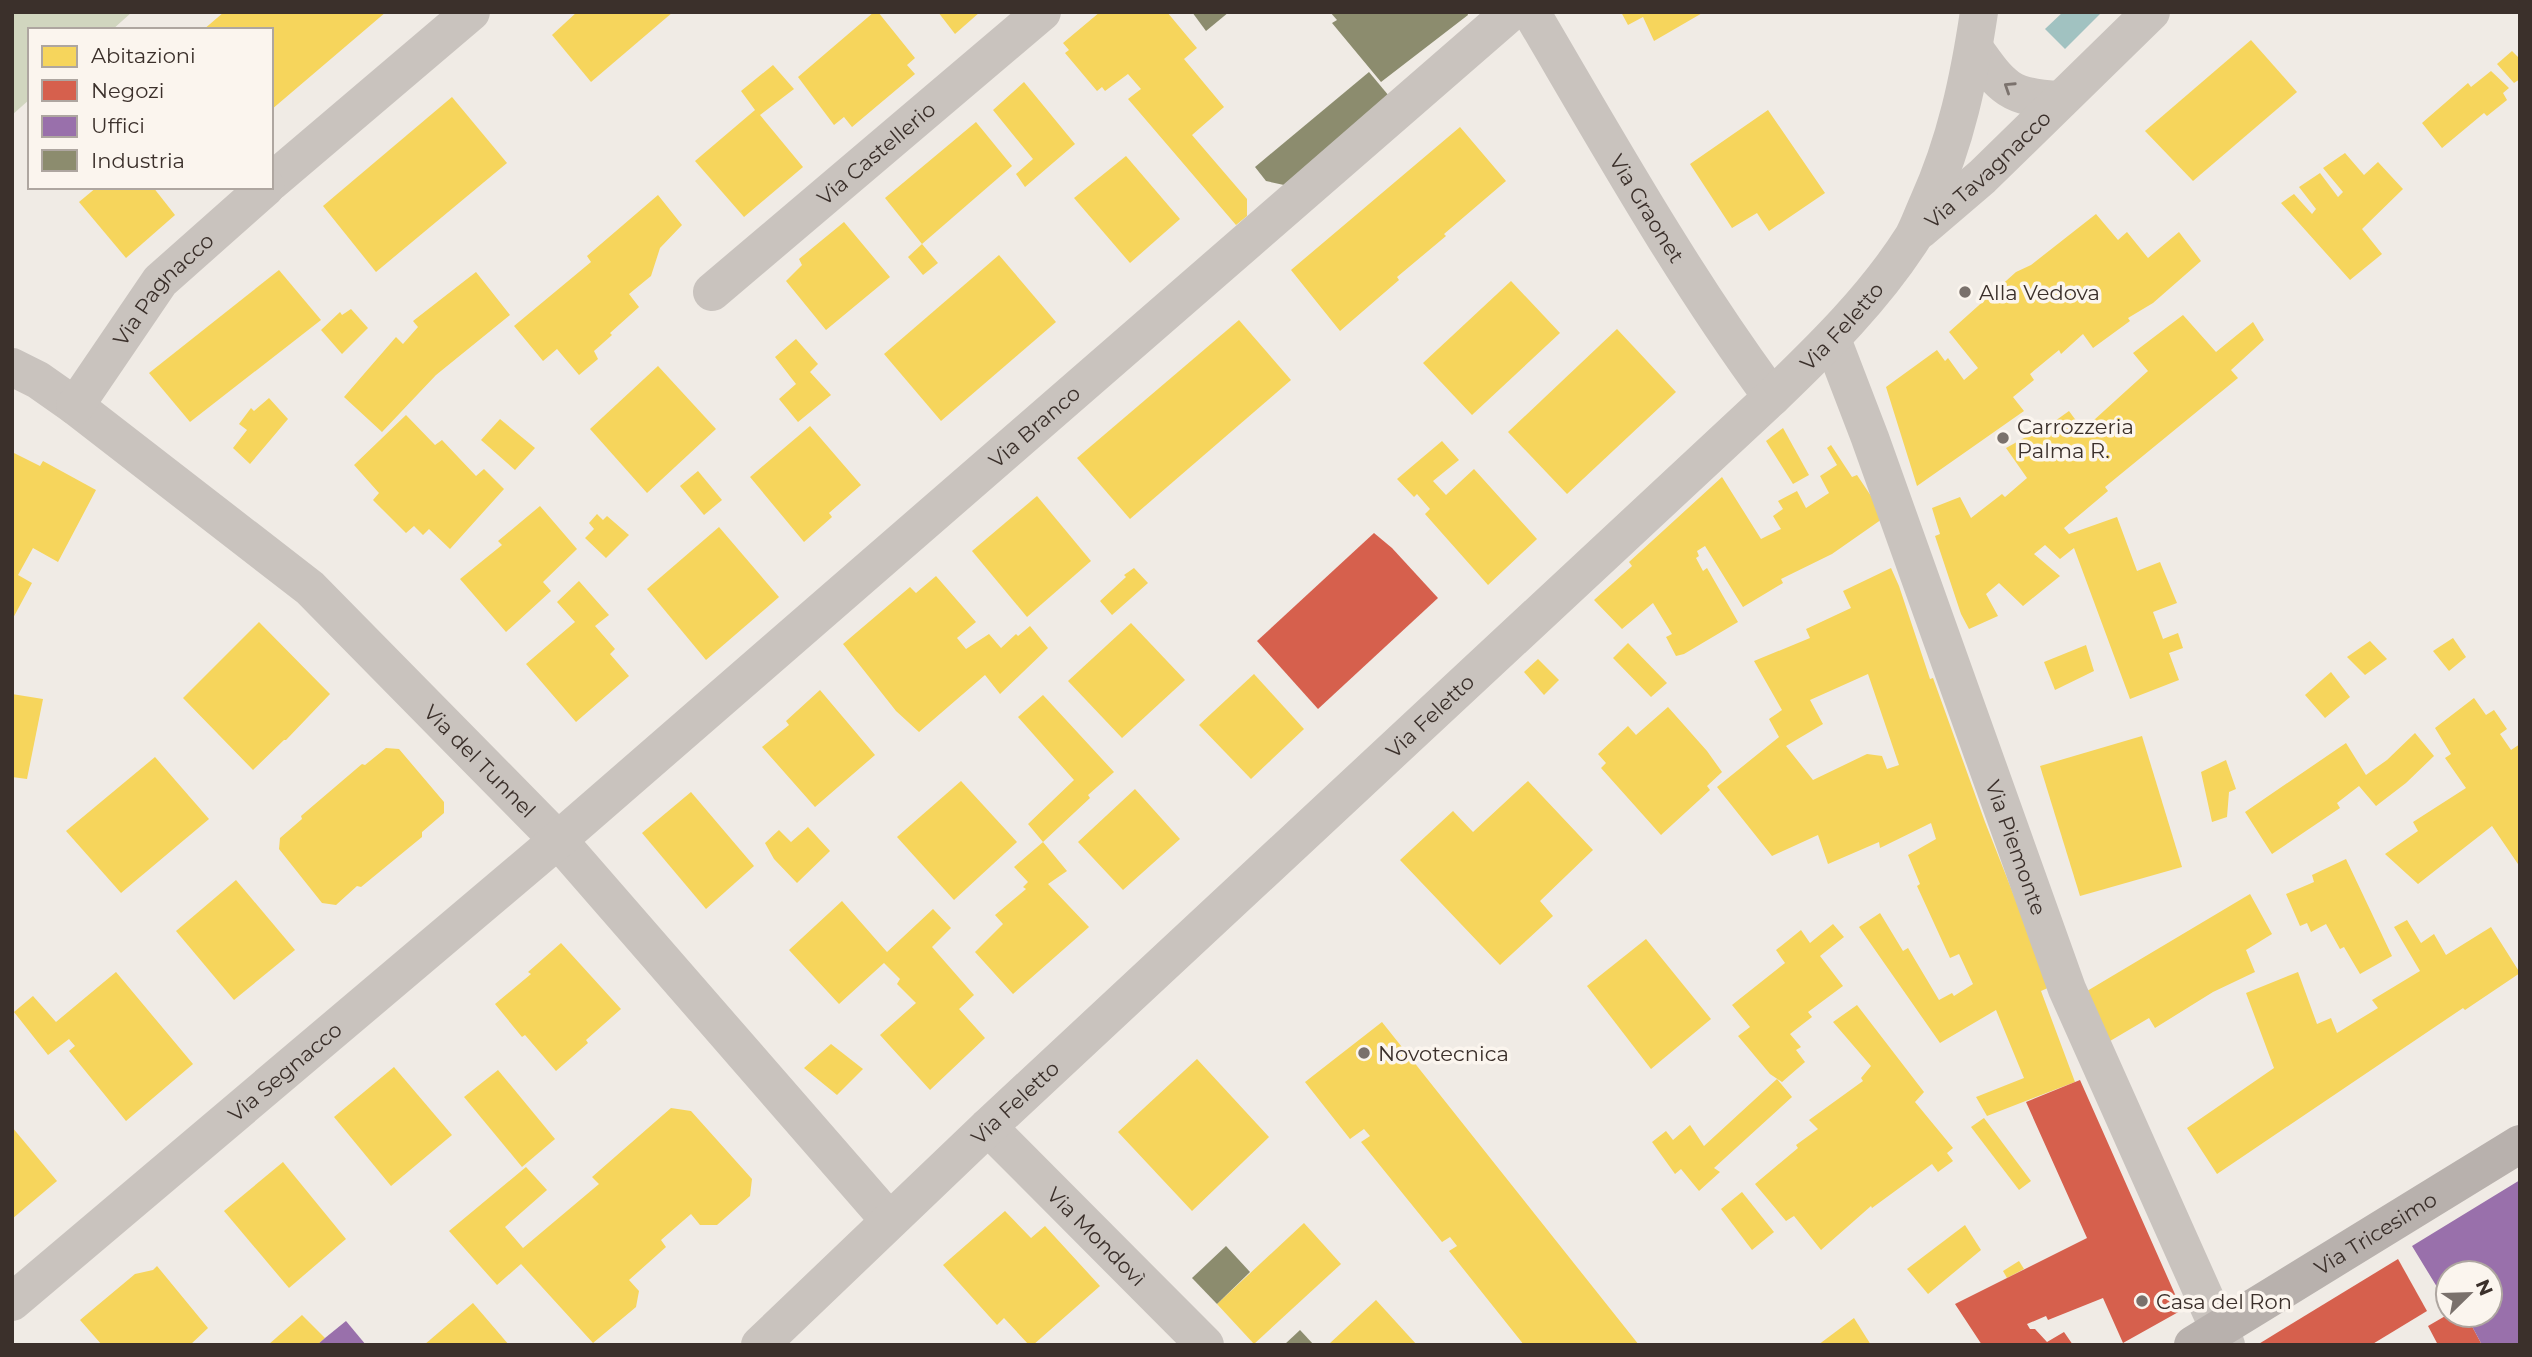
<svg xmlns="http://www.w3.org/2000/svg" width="2532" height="1357" font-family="Montserrat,sans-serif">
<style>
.green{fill:#d1d6bf}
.water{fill:#a1c2c1}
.homes{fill:#f6d55c;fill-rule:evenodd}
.shops{fill:#d6604d}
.offices{fill:#9970ab}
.industry{fill:#8c8c6e}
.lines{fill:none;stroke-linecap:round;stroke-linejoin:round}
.minor{stroke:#c9c3be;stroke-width:38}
.major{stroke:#b8b1ad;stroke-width:38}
.oneway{stroke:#7b726d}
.poi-dot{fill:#7a716c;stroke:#fbf5ee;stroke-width:2.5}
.labels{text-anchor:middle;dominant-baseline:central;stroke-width:7;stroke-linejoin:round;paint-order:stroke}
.street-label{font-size:21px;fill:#3b302b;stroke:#fbf5ee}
.poi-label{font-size:21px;fill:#3b302b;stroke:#fbf5ee;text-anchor:start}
</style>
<rect width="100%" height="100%" fill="#f0ebe5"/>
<!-- green -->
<path class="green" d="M 12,12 L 132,12 L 112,30 L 30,30 L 30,99 L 12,115 Z"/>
<!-- water -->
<path class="water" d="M 2063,12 L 2102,12 L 2065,49 L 2045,29 Z"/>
<!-- homes -->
<g class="homes">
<path d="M 224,12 L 386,12 L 271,110 L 271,30 L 203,30 Z"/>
<path d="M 577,12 L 673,12 L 591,82 L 552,35 Z"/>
<path d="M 874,12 L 878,12 L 915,58 L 907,65 L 915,74 L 852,127 L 844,117 L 834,125 L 798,77 Z"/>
<path d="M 938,12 L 980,12 L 955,34 Z"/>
<path d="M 1100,12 L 1167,12 L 1197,48 L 1184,59 L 1224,107 L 1192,135 L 1247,199 L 1247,216 L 1236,225 L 1128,99 L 1141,89 L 1128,74 L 1105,91 L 1102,87 L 1097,91 L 1065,53 L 1069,50 L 1063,43 Z"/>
<path d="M 1621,12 L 1704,12 L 1654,41 L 1643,17 L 1628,25 Z"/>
<path d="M 2251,40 L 2297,92 L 2193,181 L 2145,131 Z"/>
<path d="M 2512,51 L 2520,59 L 2520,79 L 2514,83 L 2497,64 Z"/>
<path d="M 773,65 L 794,89 L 760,115 L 803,167 L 744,217 L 695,161 L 755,110 L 741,91 Z"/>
<path d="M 2491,71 L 2509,88 L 2503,93 L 2507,100 L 2487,116 L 2484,113 L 2442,148 L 2422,123 L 2468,83 L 2471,87 Z"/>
<path d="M 1024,82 L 1075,144 L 1025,187 L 1016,174 L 1033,159 L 993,110 Z"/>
<path d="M 452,97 L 507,163 L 376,272 L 323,206 Z"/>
<path d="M 1768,110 L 1825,193 L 1769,231 L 1757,213 L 1732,228 L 1690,164 Z"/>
<path d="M 976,122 L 1012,166 L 922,244 L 885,198 Z"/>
<path d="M 1460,127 L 1506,181 L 1444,234 L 1446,236 L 1397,277 L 1399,280 L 1340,331 L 1291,270 Z"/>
<path d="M 2345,153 L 2364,175 L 2378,162 L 2403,189 L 2362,229 L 2382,254 L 2350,280 L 2281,203 L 2294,194 L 2312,214 L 2316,209 L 2299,187 L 2320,173 L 2338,197 L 2343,192 L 2323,168 Z"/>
<path d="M 1126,156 L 1180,219 L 1130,263 L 1074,198 Z"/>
<path d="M 97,187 L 153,187 L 175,215 L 126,258 L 79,202 Z"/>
<path d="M 658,195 L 682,225 L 660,248 L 651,276 L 629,294 L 639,307 L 610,333 L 612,335 L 594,351 L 598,359 L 579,375 L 557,349 L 543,361 L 514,326 L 591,262 L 587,256 Z"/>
<path d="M 2096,214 L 2118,240 L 2127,232 L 2148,258 L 2179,232 L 2201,261 L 2153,303 L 2128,318 L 2130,321 L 2093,348 L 2083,334 L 2061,354 L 2059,350 L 2030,374 L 2034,380 L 2013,397 L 2024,411 L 1917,486 L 1886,387 L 1937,350 L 1945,361 L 1948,358 L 1964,380 L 1978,368 L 1949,332 L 2016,272 L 2031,265 Z"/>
<path d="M 844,222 L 890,277 L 826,330 L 786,281 L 802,265 L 799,259 Z"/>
<path d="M 922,244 L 938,263 L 923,275 L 908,257 Z"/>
<path d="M 999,255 L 1056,322 L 941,421 L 884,354 Z"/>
<path d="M 279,270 L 321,320 L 190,422 L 149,373 Z"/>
<path d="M 476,272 L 510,315 L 436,375 L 382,432 L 344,397 L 396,337 L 403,344 L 418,327 L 413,321 Z"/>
<path d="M 1511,281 L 1560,333 L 1472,415 L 1423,363 Z"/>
<path d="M 351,309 L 368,328 L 342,354 L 321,330 L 340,312 L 342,315 Z"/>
<path d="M 2183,315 L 2216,352 L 2253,322 L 2264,340 L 2231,370 L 2238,378 L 2105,487 L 2108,491 L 2064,528 L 2069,534 L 2117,517 L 2137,571 L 2160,562 L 2177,603 L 2153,612 L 2163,639 L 2178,633 L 2183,648 L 2169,653 L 2179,680 L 2130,699 L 2074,548 L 2060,559 L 2045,545 L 2034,554 L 2060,576 L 2023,606 L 1999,583 L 1986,594 L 1998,616 L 1969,629 L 1961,614 L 1935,536 L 1940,534 L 1932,508 L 1960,497 L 1971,518 L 2002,494 L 2005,497 L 2027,478 L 2006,448 L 2055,421 L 2069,411 L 2083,430 L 2148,371 L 2133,353 Z"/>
<path d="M 1239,320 L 1291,380 L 1130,519 L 1077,458 Z"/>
<path d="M 1617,329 L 1676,392 L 1567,494 L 1508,432 Z"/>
<path d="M 796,339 L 818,364 L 810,372 L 831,395 L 798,422 L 779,399 L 796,384 L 775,357 Z"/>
<path d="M 658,366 L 716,429 L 647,493 L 590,429 Z"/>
<path d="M 269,398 L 288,419 L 250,464 L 233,448 L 247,430 L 239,424 L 251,408 L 254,411 Z"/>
<path d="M 406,415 L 435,445 L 442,440 L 476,476 L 484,469 L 504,489 L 450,549 L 429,529 L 423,535 L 414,526 L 406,533 L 373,500 L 379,493 L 354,465 Z"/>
<path d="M 500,419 L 535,448 L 515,470 L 481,440 Z"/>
<path d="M 810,426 L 861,485 L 829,513 L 832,517 L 804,542 L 750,477 Z"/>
<path d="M 1783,428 L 1809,475 L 1793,484 L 1766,441 Z"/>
<path d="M 1442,441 L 1459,460 L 1433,481 L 1446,495 L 1474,469 L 1537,539 L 1488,585 L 1425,514 L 1430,509 L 1417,494 L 1414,497 L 1397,479 Z"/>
<path d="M 1831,445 L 1852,477 L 1857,475 L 1885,517 L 1832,554 L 1781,579 L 1783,583 L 1743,607 L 1705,546 L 1697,551 L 1699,556 L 1696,558 L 1703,571 L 1707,568 L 1738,622 L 1684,654 L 1676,656 L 1666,637 L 1672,634 L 1653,603 L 1622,629 L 1594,600 L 1632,566 L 1629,562 L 1722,477 L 1761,539 L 1781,529 L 1773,516 L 1783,509 L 1778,501 L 1797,491 L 1806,508 L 1829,493 L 1820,476 L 1837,465 L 1827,448 Z"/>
<path d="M 12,452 L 40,466 L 43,461 L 96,490 L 58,562 L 33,548 L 18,575 L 32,583 L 12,620 Z"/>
<path d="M 698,471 L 722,500 L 704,515 L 680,486 Z"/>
<path d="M 1037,496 L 1091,561 L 1027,617 L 972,551 Z"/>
<path d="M 540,506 L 577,549 L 543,582 L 551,591 L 506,632 L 460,579 L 502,545 L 498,541 Z"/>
<path d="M 597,514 L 603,520 L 607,516 L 629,535 L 606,558 L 585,538 L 594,529 L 589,523 Z"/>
<path d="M 719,527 L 779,597 L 706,660 L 647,589 Z"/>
<path d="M 1134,568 L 1148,583 L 1112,615 L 1100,601 L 1126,577 L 1124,575 Z"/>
<path d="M 1891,568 L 1899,586 L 1930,679 L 1933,678 L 1985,822 L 2050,987 L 2041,991 L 2075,1082 L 1987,1116 L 1976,1097 L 2024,1078 L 1996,1010 L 1940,1043 L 1859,927 L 1880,913 L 1903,951 L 1908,948 L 1939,1000 L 1952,993 L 1954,996 L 1973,984 L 1959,954 L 1950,958 L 1917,886 L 1920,884 L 1908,855 L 1936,839 L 1931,823 L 1880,848 L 1879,842 L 1828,864 L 1818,835 L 1772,856 L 1717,787 L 1779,737 L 1769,719 L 1782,710 L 1754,661 L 1810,638 L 1806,629 L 1851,608 L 1843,591 ZM 1868,674 L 1899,765 L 1887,769 L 1882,756 L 1867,754 L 1813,780 L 1786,746 L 1823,724 L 1810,700 Z"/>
<path d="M 936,576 L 976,622 L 957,638 L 966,649 L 989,634 L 1001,648 L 1016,634 L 1018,636 L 1030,626 L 1048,648 L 1000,694 L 985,675 L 919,732 L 896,711 L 843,644 L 910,587 L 916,593 Z"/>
<path d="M 579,581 L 609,615 L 595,626 L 615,649 L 610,654 L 629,676 L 576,722 L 526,664 L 575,622 L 557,602 Z"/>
<path d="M 259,622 L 330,694 L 286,740 L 284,740 L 253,770 L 183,698 Z"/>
<path d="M 1131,623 L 1185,680 L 1122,738 L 1068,681 Z"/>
<path d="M 2453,638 L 2466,657 L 2449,671 L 2433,651 Z"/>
<path d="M 2370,641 L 2387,659 L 2365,675 L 2347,657 Z"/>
<path d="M 1628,643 L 1667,683 L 1651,697 L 1613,658 Z"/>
<path d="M 2086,645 L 2094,671 L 2055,690 L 2044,662 Z"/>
<path d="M 1538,659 L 1559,680 L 1544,695 L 1524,672 Z"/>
<path d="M 2331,672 L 2350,697 L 2325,718 L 2305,695 Z"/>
<path d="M 1254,674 L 1304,729 L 1251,779 L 1199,725 Z"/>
<path d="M 820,690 L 875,755 L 815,807 L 762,747 L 789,725 L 786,721 Z"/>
<path d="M 12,694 L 43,699 L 27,779 L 12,777 Z"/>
<path d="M 1043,695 L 1114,772 L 1088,795 L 1090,798 L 1043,842 L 1028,824 L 1074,780 L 1018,717 Z"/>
<path d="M 2474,698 L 2486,715 L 2494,710 L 2507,729 L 2500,734 L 2511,750 L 2520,744 L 2520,867 L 2492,826 L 2418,884 L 2385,854 L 2418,831 L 2413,822 L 2466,788 L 2445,758 L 2451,754 L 2435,728 Z"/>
<path d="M 1668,707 L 1707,751 L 1722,772 L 1707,786 L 1710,790 L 1661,835 L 1601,768 L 1606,763 L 1598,754 L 1628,726 L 1636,735 Z"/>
<path d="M 2415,733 L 2434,756 L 2406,783 L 2376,806 L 2359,786 L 2337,803 L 2340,808 L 2272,854 L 2245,812 L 2346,743 L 2366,775 L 2387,760 Z"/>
<path d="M 2142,736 L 2182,867 L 2080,896 L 2040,766 Z"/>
<path d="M 386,748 L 399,749 L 444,802 L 444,813 L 422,832 L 422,837 L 361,887 L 357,886 L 336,905 L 322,903 L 279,849 L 280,838 L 302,819 L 301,816 L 362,764 L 365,765 Z"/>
<path d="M 155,757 L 209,819 L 121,893 L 66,831 Z"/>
<path d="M 2226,760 L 2236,789 L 2229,792 L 2227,817 L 2212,822 L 2201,772 Z"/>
<path d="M 961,781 L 1017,842 L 954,900 L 897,837 Z"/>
<path d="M 1528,781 L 1593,850 L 1540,901 L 1553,916 L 1500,965 L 1400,860 L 1453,811 L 1473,832 Z"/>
<path d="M 1135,789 L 1180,839 L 1123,890 L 1078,842 Z"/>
<path d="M 691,792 L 754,866 L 706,909 L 642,833 Z"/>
<path d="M 808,827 L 830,851 L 797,883 L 774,859 L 765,843 L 779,830 L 791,842 Z"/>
<path d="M 1043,842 L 1067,871 L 1048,884 L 1089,927 L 1013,994 L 975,952 L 1003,924 L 995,915 L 1026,889 L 1023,887 L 1028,882 L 1014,867 Z"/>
<path d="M 2346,859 L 2392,956 L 2360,974 L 2344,947 L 2340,949 L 2326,924 L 2311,932 L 2307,923 L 2300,926 L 2286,894 L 2314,882 L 2312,875 Z"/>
<path d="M 236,880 L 295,950 L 234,1000 L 176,931 Z"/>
<path d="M 2250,894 L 2272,934 L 2246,950 L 2255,972 L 2213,992 L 2155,1028 L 2149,1018 L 2105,1044 L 2082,994 Z"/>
<path d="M 842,901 L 887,952 L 933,909 L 951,928 L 932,947 L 974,995 L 959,1009 L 985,1038 L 930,1090 L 880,1035 L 916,1003 L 897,984 L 900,979 L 884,963 L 839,1004 L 789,950 Z"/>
<path d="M 2407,920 L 2421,943 L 2434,934 L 2446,955 L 2491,927 L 2520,973 L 2465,1010 L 2463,1008 L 2217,1174 L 2187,1128 L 2274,1068 L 2246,993 L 2298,972 L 2317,1024 L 2331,1018 L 2337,1033 L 2378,1008 L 2372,1000 L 2420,971 L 2394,927 Z"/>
<path d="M 1833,924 L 1844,937 L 1820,956 L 1843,986 L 1808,1012 L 1812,1017 L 1790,1034 L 1801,1047 L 1796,1050 L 1805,1062 L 1782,1082 L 1770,1074 L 1738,1036 L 1750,1027 L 1732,1005 L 1785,963 L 1776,950 L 1801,930 L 1810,943 Z"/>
<path d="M 1646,939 L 1711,1019 L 1651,1069 L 1587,986 Z"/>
<path d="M 561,943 L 621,1009 L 586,1040 L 588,1043 L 556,1071 L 525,1035 L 522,1037 L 495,1004 L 531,974 L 528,972 Z"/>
<path d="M 116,972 L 193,1064 L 126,1121 L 69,1051 L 75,1046 L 69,1039 L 48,1055 L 14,1012 L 33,996 L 56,1022 Z"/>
<path d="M 1857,1005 L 1924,1092 L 1915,1102 L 1953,1148 L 1947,1153 L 1953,1161 L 1938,1172 L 1932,1164 L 1872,1208 L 1871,1206 L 1821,1250 L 1794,1216 L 1786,1221 L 1755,1184 L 1798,1148 L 1796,1145 L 1818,1129 L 1809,1120 L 1863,1081 L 1861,1078 L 1871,1066 L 1833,1022 Z"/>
<path d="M 1382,1022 L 1639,1345 L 1524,1345 L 1449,1251 L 1457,1246 L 1450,1237 L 1442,1242 L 1361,1142 L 1370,1136 L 1364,1129 L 1350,1139 L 1305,1082 Z"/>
<path d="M 831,1044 L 863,1069 L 837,1095 L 804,1068 Z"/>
<path d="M 1197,1059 L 1269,1137 L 1192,1211 L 1118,1132 Z"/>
<path d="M 394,1067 L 452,1135 L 391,1186 L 334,1117 Z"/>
<path d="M 498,1070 L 555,1139 L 522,1167 L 464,1097 Z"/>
<path d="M 1777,1079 L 1792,1097 L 1714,1168 L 1720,1172 L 1699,1191 L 1681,1169 L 1675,1174 L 1652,1142 L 1666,1131 L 1673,1140 L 1690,1125 L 1704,1146 Z"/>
<path d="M 671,1108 L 691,1111 L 752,1179 L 750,1196 L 717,1225 L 700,1225 L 691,1214 L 661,1240 L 666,1247 L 629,1280 L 639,1291 L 636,1307 L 593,1343 L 521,1264 L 497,1285 L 449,1231 L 526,1167 L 547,1190 L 505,1227 L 523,1248 L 599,1184 L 592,1177 Z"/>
<path d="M 1984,1118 L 2031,1181 L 2019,1190 L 1971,1127 Z"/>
<path d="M 12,1127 L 57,1181 L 12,1219 Z"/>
<path d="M 283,1162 L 346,1239 L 289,1288 L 224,1211 Z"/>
<path d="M 1742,1192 L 1774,1232 L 1752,1250 L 1721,1209 Z"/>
<path d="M 1005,1211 L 1031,1238 L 1045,1226 L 1100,1286 L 1033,1345 L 1029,1345 L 1004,1318 L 997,1325 L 943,1265 Z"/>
<path d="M 1304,1223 L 1341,1264 L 1254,1344 L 1217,1304 Z"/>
<path d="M 1965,1225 L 1981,1250 L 1928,1294 L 1907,1269 Z"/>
<path d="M 2019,1261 L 2024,1269 L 2007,1278 L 2003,1271 Z"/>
<path d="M 157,1266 L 208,1328 L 190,1345 L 102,1345 L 80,1320 L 135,1274 L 153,1270 Z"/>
<path d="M 1376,1300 L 1417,1345 L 1328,1345 Z"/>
<path d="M 473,1303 L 509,1345 L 424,1345 Z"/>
<path d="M 302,1315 L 325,1338 L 317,1345 L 268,1345 Z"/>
<path d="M 1854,1318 L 1871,1345 L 1818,1345 Z"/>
</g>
<!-- shops -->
<g class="shops">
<path d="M 1374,533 L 1392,548 L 1438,598 L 1318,709 L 1257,641 Z"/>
<path d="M 2080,1080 L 2182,1310 L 2123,1343 L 2103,1298 L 2048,1320 L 2046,1316 L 2027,1324 L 2030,1329 L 2035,1329 L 2047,1342 L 2064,1332 L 2073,1345 L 1982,1345 L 1955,1304 L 2087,1238 L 2026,1102 Z"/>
<path d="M 2398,1259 L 2427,1311 L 2371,1345 L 2257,1345 Z"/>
<path d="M 2447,1315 L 2454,1315 L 2455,1318 L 2466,1315 L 2482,1345 L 2438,1345 L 2428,1326 Z"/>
</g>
<!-- offices -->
<g class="offices">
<path d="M 2520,1180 L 2520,1345 L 2482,1345 L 2466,1315 L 2490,1315 L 2490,1273 L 2448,1273 L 2448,1305 L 2412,1246 Z"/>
<path d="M 346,1321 L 366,1345 L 317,1345 L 325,1338 Z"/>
</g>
<!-- industry -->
<g class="industry">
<path d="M 1192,12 L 1229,12 L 1206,31 Z"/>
<path d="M 1330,12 L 1467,12 L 1468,15 L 1381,82 L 1332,23 L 1337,20 Z"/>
<path d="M 1369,72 L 1389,96 L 1284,185 L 1266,181 L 1255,167 Z"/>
<path d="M 1226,1246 L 1250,1272 L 1217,1304 L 1192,1278 Z"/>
<path d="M 1300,1330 L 1314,1345 L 1284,1345 Z"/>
</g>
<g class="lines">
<!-- minor -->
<g class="minor">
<path id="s1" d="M 1531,12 C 1608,143 1682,275 1772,397"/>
<path d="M 1974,48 C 2002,88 2010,98 2060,100"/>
<path d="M 271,182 L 471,12"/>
<path id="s2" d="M 1920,230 L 1982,177 L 2151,12"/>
<path id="s3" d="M 712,292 L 1042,12"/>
<path id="s4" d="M 1832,339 L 1870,438 L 2067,989 L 2226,1345"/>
<path id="s5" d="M 12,367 L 38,380 L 75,406 L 310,588 L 558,840 L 889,1220"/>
<path id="s6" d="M 75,406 L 160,281 L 266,187"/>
<path id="s7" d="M 988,1127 L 1205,1345"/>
<path id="s8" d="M 12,1302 L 558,840 L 1511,12"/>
<path id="s9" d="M 760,1345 L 988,1127 L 1772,397 C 1823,348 1875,297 1913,237 C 1919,226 1923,214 1928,203 C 1956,141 1969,79 1979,12"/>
</g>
<!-- major -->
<path class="major" id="s10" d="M 2193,1345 L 2520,1144"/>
</g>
<!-- one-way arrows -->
<defs><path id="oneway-chevron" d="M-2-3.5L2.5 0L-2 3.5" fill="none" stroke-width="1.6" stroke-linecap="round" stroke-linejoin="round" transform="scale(1.75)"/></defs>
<use class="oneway" href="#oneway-chevron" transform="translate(2009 87) rotate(-147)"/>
<!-- markers -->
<g class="poi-dot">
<circle cx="1965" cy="292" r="7"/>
<circle cx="2003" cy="438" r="7"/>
<circle cx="1364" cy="1053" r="7"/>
<circle cx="2142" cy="1301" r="7"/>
</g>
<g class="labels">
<!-- street labels -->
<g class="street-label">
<text stroke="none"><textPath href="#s3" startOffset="215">Via Castellerio</textPath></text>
<text stroke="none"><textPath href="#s2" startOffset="91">Via Tavagnacco</textPath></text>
<text stroke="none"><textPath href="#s1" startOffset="228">Via Graonet</textPath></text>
<text stroke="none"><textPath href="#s6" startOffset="147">Via Pagnacco</textPath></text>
<text stroke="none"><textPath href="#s9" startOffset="1486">Via Feletto</textPath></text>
<text stroke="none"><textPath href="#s8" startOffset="1346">Via Branco</textPath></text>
<text stroke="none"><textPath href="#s9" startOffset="919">Via Feletto</textPath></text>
<text stroke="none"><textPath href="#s5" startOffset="614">Via del Tunnel</textPath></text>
<text stroke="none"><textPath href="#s4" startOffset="541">Via Piemonte</textPath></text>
<text stroke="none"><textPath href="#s8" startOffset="357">Via Segnacco</textPath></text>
<text stroke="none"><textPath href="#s9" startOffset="352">Via Feletto</textPath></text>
<text stroke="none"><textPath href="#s10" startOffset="214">Via Tricesimo</textPath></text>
<text stroke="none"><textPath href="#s7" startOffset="154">Via Mondovì</textPath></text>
</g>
<!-- poi labels -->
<g class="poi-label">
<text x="1979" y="292">Alla Vedova</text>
<text x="2017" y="426">Carrozzeria<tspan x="2017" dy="24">Palma R.</tspan></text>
<text x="1378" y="1053">Novotecnica</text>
<text x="2156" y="1301">Casa del Ron</text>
</g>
</g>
<!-- border -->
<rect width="2532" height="1357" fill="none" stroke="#3b302b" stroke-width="28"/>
<!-- legend -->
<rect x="28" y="28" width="245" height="161" fill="#fbf5ee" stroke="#aea6a0" stroke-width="2"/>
<rect x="42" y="46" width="35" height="21" fill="#f6d55c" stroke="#aea6a0" stroke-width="2"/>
<text x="91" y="63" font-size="21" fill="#3b302b">Abitazioni</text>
<rect x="42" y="80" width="35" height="21" fill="#d6604d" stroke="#aea6a0" stroke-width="2"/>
<text x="91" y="98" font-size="21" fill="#3b302b">Negozi</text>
<rect x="42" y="116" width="35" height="21" fill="#9970ab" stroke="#aea6a0" stroke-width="2"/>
<text x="91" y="133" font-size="21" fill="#3b302b">Uffici</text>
<rect x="42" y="150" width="35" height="21" fill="#8c8c6e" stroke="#aea6a0" stroke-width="2"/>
<text x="91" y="168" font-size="21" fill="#3b302b">Industria</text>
<!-- north arrow -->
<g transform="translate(2469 1294) rotate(67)"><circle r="33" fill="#fbf5ee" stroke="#aea6a0" stroke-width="2"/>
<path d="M0-5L12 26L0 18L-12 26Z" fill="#7a716c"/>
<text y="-10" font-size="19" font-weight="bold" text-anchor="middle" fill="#3b302b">N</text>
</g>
</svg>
